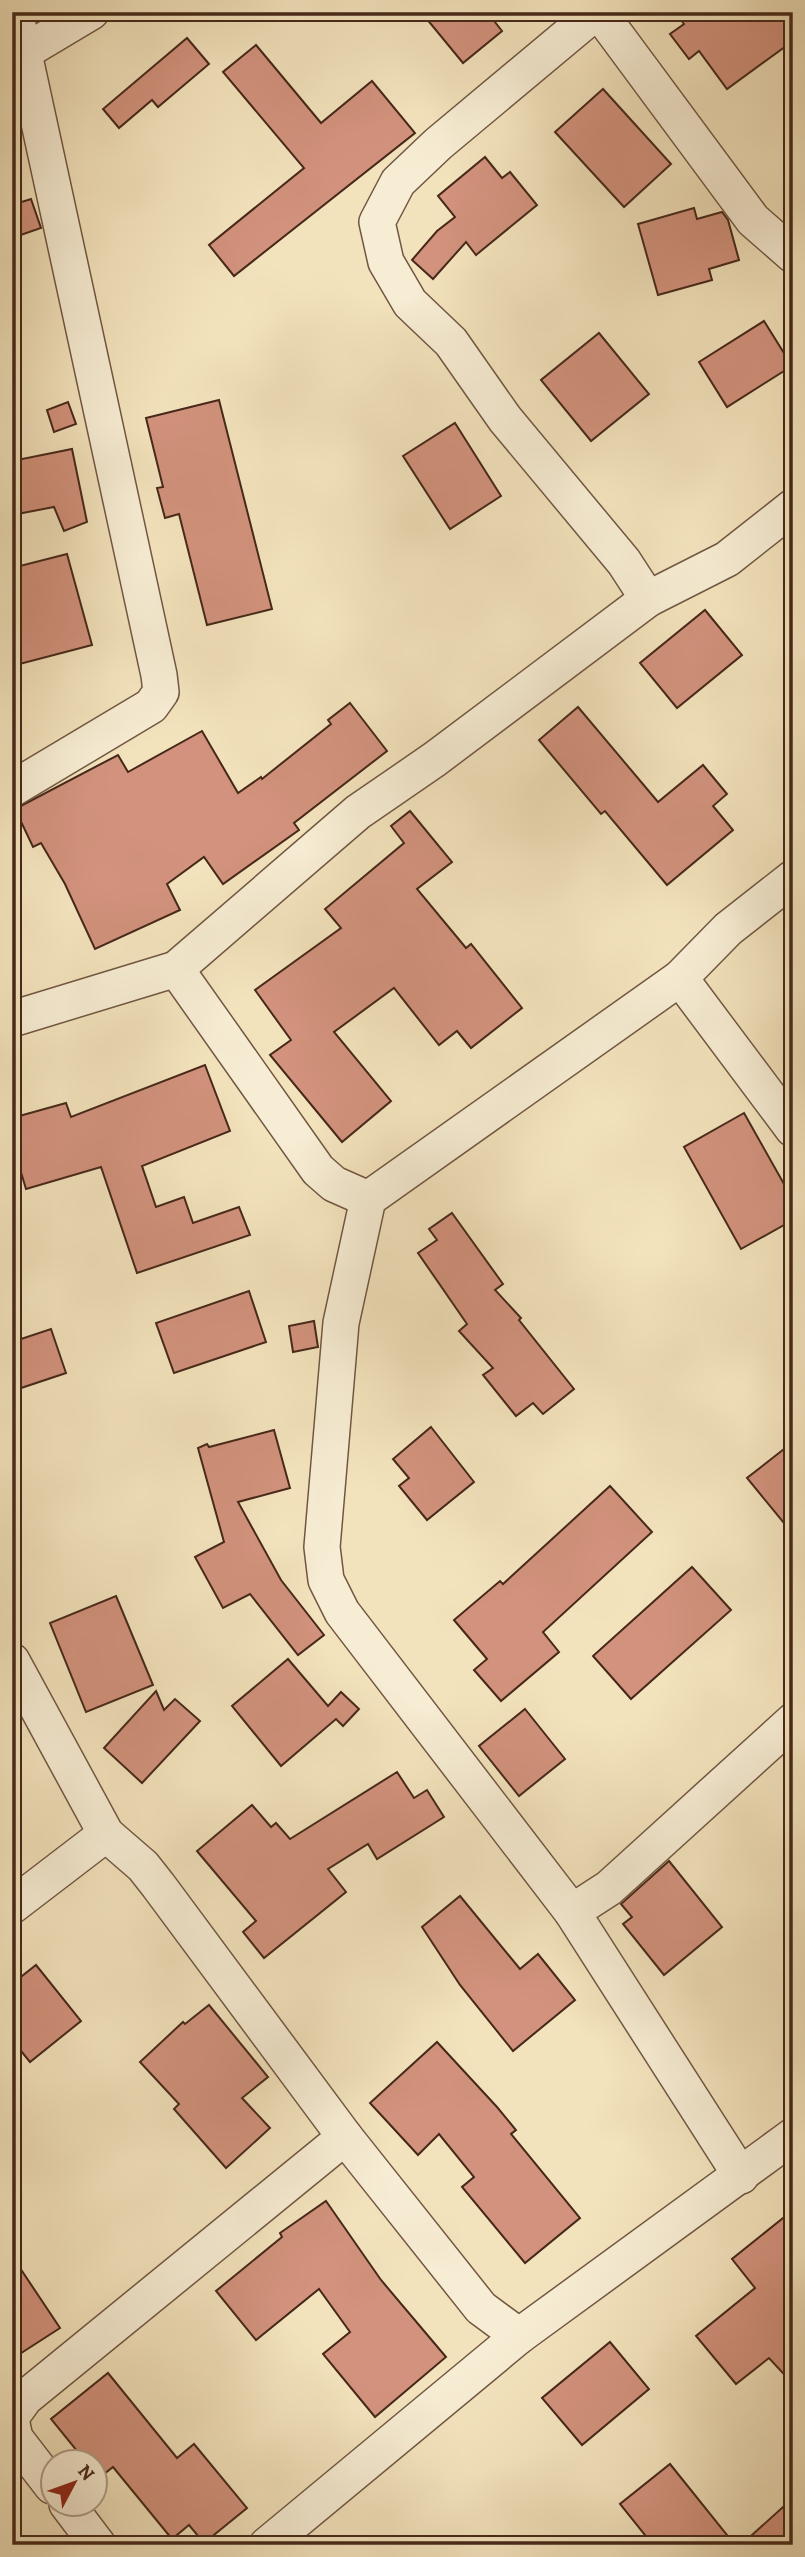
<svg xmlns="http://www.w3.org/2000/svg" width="805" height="2557" font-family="Alegreya,serif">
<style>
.building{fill:#d2927d;stroke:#462819;stroke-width:2}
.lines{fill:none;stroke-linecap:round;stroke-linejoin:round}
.minor-casing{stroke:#715742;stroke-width:38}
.minor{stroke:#f7edd4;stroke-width:35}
</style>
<rect width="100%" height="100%" fill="#f3e3bd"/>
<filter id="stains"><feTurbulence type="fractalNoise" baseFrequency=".00286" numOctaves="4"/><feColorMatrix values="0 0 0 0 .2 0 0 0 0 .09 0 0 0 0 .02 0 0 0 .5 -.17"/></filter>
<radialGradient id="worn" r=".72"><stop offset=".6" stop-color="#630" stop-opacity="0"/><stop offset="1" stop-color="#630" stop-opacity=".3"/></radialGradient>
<!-- building -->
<g class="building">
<path d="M 421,12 L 487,12 L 502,31 L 463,63 Z"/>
<path d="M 675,12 L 793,12 L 793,41 L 727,89 L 699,51 L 689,59 L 670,34 L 684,24 Z"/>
<path d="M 187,38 L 209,64 L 158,107 L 152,100 L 119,128 L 103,109 Z"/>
<path d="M 256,45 L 321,123 L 372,81 L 415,133 L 234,276 L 209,245 L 304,168 L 223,72 Z"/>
<path d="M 603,89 L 671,164 L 624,207 L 555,132 Z"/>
<path d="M 485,157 L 502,178 L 510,172 L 537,205 L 476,255 L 466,242 L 433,279 L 412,260 L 437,231 L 455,217 L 438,196 Z"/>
<path d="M 31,199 L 41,228 L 12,238 L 12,205 Z"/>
<path d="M 694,208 L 697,219 L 722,212 L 728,220 L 739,260 L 709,269 L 712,280 L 658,295 L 638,224 Z"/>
<path d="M 764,321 L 792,366 L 727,407 L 699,362 Z"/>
<path d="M 599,333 L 649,394 L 591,441 L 541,380 Z"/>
<path d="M 219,400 L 272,609 L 207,625 L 179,514 L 165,518 L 157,488 L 163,487 L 146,418 Z"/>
<path d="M 68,402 L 76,424 L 54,432 L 47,410 Z"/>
<path d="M 455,423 L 501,496 L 450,529 L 403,456 Z"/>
<path d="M 72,449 L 87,522 L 64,531 L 54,507 L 12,515 L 12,461 Z"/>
<path d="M 67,554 L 92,645 L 12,666 L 12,568 Z"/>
<path d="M 705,610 L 742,655 L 677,708 L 640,663 Z"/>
<path d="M 350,703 L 387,751 L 294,823 L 299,830 L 223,884 L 204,857 L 167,884 L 180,910 L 95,949 L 65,884 L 41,843 L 33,847 L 15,809 L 118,755 L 128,772 L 202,731 L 238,793 L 261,777 L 262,779 L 331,724 L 328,720 Z"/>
<path d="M 578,707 L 658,802 L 703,765 L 727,794 L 713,806 L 733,830 L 667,885 L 605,811 L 601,814 L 539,740 Z"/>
<path d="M 410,811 L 452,862 L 417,889 L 466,948 L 471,944 L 522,1008 L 471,1048 L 457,1031 L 439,1045 L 394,988 L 334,1032 L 391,1101 L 342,1142 L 270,1055 L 291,1040 L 255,990 L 341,928 L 325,909 L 404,843 L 391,826 Z"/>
<path d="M 205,1065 L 230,1131 L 142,1166 L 156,1207 L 184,1197 L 193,1223 L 239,1207 L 250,1235 L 137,1273 L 101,1167 L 26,1189 L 12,1142 L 12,1118 L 66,1103 L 71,1117 Z"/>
<path d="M 744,1113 L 793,1200 L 793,1220 L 741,1249 L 684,1147 Z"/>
<path d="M 452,1213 L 503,1284 L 495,1290 L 521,1318 L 519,1320 L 574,1389 L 543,1414 L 533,1403 L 516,1416 L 483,1375 L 493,1368 L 459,1331 L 467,1324 L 418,1253 L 437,1240 L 429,1229 Z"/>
<path d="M 249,1291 L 266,1342 L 174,1373 L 156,1323 Z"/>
<path d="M 314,1321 L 318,1347 L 293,1352 L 289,1326 Z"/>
<path d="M 51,1329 L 66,1373 L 12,1391 L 12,1342 Z"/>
<path d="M 431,1427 L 474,1482 L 427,1520 L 399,1486 L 409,1478 L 393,1459 Z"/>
<path d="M 274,1430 L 290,1488 L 238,1502 L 281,1580 L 324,1635 L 298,1655 L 250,1594 L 223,1608 L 195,1557 L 224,1542 L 198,1448 L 207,1444 L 209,1447 Z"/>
<path d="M 793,1442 L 793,1534 L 747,1478 Z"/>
<path d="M 610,1486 L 652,1532 L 543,1632 L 559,1652 L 501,1701 L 474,1670 L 487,1659 L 454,1620 L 500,1581 L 503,1584 Z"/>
<path d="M 692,1567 L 731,1610 L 631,1699 L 593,1656 Z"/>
<path d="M 116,1596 L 153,1685 L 86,1712 L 50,1623 Z"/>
<path d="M 288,1659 L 328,1706 L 341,1692 L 359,1709 L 343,1726 L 336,1719 L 281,1766 L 232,1706 Z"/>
<path d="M 156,1691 L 164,1710 L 175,1699 L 200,1721 L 142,1783 L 104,1748 Z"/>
<path d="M 525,1709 L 565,1759 L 519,1796 L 479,1746 Z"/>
<path d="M 397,1772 L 414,1798 L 427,1790 L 444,1817 L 377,1859 L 368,1844 L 328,1869 L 346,1892 L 264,1958 L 243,1932 L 256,1921 L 197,1851 L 252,1805 L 271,1827 L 276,1823 L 290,1839 Z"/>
<path d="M 669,1861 L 722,1927 L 664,1975 L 623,1924 L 632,1917 L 621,1904 Z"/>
<path d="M 460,1896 L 520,1969 L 538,1954 L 575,2000 L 513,2051 L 460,1985 L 422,1927 Z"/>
<path d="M 36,1965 L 81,2021 L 30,2062 L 12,2040 L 12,1984 Z"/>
<path d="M 209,2005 L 268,2077 L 242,2098 L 270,2128 L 226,2168 L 174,2109 L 179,2104 L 140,2062 L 183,2022 L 185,2024 Z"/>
<path d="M 437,2042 L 497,2107 L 516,2130 L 511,2134 L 580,2218 L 525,2263 L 462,2187 L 474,2177 L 439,2134 L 418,2155 L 370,2103 Z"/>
<path d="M 326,2201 L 381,2280 L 446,2357 L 375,2417 L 323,2354 L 350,2332 L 319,2289 L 256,2340 L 216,2291 L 282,2237 L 280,2233 Z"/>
<path d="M 793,2210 L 793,2384 L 769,2358 L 736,2384 L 696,2336 L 755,2288 L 732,2259 Z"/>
<path d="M 12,2256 L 60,2328 L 12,2359 Z"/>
<path d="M 610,2342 L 649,2389 L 582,2445 L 542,2398 Z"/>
<path d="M 108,2373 L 177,2458 L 194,2444 L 247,2508 L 204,2543 L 189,2525 L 172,2539 L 113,2467 L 99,2478 L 94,2472 L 94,2462 L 86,2462 L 51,2419 Z"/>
<path d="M 670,2464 L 735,2545 L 653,2545 L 620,2504 Z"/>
<path d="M 793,2498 L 793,2530 L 776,2545 L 741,2545 Z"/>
</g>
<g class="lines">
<!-- minor casing -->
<g class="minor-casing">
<g id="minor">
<path d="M 596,12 L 438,144 L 398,182 L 377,222 L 386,262 L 410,303 L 451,342 L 505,419 L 624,562 L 648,599"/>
<path d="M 599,12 L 753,220 L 793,255"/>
<path d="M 24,52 L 91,12"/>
<path d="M 12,789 L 151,706 L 161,692 L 159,675 L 15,12"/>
<path d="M 176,969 L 318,1170 L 334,1184 L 368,1199"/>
<path d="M 680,978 L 793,1129"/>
<path d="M 12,1019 L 176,969 L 358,812 L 435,759 L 648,599 L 727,559 L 793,507"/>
<path d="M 12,1661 L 106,1834 L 143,1866 L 158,1885 L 345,2137 L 481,2308 L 519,2336"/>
<path d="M 12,1906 L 106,1834"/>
<path d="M 572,1912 L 609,1888 L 793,1721"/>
<path d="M 741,2176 L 572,1912 L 342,1612 L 326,1580 L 322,1547 L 341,1323 L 368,1199 L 680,978 L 728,929 L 793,878"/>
<path d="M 12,2416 L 25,2398 L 345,2137"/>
<path d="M 12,2424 L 15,2438 L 52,2486"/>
<path d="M 67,2504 L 98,2545"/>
<path d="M 267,2545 L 519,2336 L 793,2136"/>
</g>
</g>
<!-- minor -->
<use href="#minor" class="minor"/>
</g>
<!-- margin -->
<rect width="805" height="2557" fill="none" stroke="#f3e3bd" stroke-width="42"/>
<rect x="14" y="14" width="777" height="2529" fill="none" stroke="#462819" stroke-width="3.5"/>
<rect x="21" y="21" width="763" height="2515" fill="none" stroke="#462819" stroke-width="2"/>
<!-- north arrow -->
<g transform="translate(74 2483) rotate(49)"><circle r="33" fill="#f7edd4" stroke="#b09e89" stroke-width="2"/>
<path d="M0-5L12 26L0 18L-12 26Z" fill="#8f2418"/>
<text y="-10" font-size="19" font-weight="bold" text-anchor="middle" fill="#462819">N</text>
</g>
<rect width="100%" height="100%" filter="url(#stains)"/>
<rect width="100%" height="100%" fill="url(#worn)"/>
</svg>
